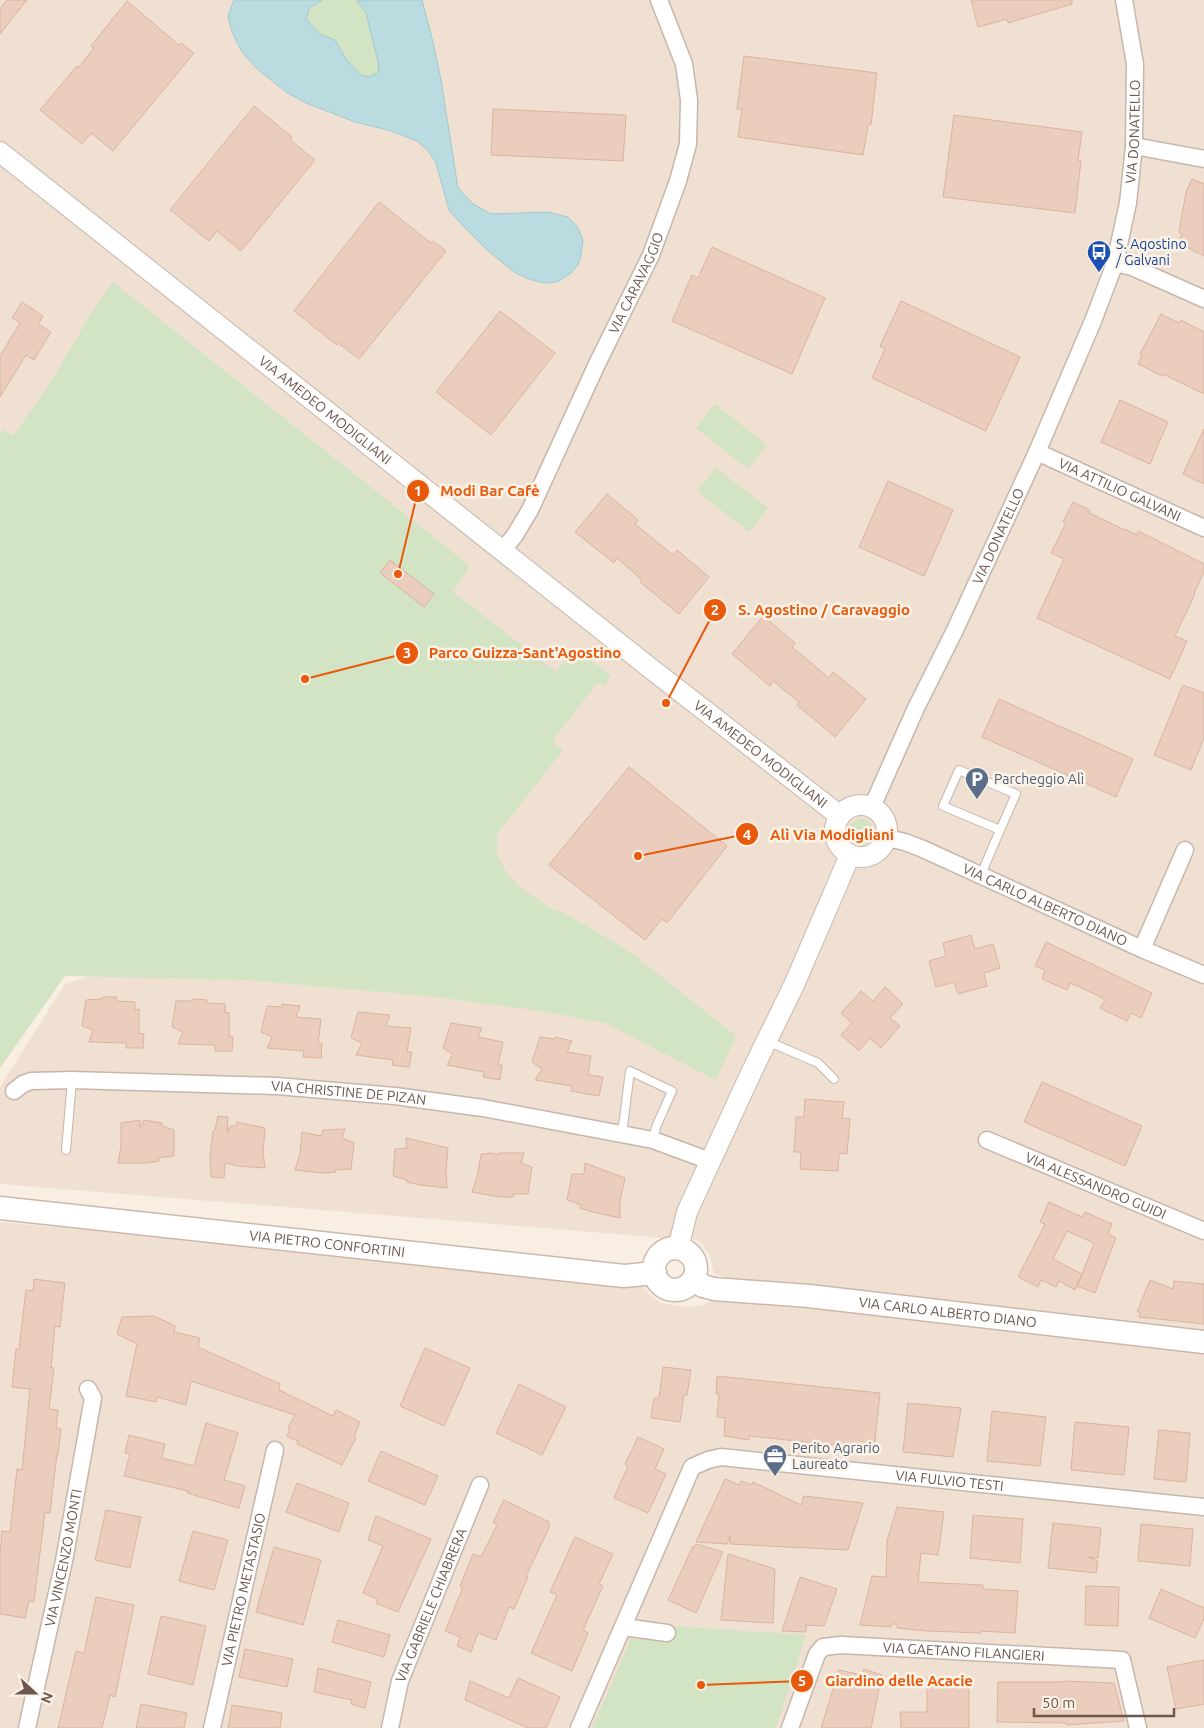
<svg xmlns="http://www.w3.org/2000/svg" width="1204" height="1728" font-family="Ubuntu,sans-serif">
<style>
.residential{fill:#efe0d2}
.green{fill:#d2e4c3}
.water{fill:#badbdf;stroke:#a1cacf}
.building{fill:#eacdbd;stroke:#dbb3a0;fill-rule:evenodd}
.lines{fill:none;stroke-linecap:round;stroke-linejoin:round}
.service-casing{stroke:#c7b6ab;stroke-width:10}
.minor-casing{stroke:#c7b6ab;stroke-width:19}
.tertiary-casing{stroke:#c7b6ab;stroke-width:22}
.secondary-casing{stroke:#ccb8ab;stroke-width:25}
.service{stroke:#fff;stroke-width:8}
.minor{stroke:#fff;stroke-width:16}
.tertiary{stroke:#fff;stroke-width:20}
.secondary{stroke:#fff;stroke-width:22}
.labels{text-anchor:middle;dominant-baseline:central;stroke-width:5;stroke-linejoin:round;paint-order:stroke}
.street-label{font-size:14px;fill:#6d564c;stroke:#fcf3e8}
.transit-label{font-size:14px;fill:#164399;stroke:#fcf3e8;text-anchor:start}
.service-label{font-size:14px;fill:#4e5e75;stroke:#fcf3e8;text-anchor:start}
.leader{fill:none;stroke:#e8590c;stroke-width:2}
.callout-dot{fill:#e8590c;stroke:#fcf3e8;stroke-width:2}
.mark-label{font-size:15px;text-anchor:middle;font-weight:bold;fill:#fff}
.callout-label{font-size:15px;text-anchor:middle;font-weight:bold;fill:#e8590c;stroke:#fcf3e8;stroke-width:5;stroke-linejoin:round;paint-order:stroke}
</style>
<rect width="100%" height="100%" fill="#f8efe2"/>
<!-- residential -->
<path class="residential" d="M 0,0 L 1204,0 L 1204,1728 L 0,1728 L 0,1222 L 615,1279 L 639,1283 L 650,1295 L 661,1303 L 684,1307 L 701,1306 L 717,1297 L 725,1286 L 727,1277 L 714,1274 L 710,1256 L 701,1243 L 692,1238 L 678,1236 L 666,1238 L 0,1184 L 0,1087 L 65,984 L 443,869 L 0,666 Z"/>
<!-- green -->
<g class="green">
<path d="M 322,0 L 357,0 L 366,13 L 378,62 L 379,71 L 370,77 L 361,75 L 346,59 L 335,40 L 320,34 L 306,19 L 308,9 Z"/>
<path d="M 113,282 L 470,566 L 453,592 L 556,672 L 576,648 L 611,676 L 604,686 L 598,682 L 552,741 L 563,750 L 497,834 L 497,855 L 507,873 L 520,887 L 550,908 L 563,913 L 596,931 L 634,955 L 736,1036 L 716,1080 L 605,1023 L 541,1011 L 436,997 L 249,980 L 65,976 L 0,1068 L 0,433 L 3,429 L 13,436 L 50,383 L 95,307 Z"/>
<path d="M 715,404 L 767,445 L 748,469 L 696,428 Z"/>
<path d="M 716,468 L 768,508 L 749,532 L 697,491 Z"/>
<circle cx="861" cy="832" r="13"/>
<path d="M 672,1626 L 806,1635 L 776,1728 L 592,1728 L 631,1639 L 666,1641 Z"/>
</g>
<!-- water -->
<path class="water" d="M 234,0 L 322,0 L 309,8 L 306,19 L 320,34 L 335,40 L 346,59 L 361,75 L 370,77 L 379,71 L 378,62 L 366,13 L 357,0 L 422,0 L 433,42 L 441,80 L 458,188 L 473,204 L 491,214 L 548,212 L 568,217 L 577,226 L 583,240 L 581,255 L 578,265 L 570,274 L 557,282 L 544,283 L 529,279 L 514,272 L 488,251 L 463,226 L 449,210 L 436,163 L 429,152 L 417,141 L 388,130 L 355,122 L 306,103 L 286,92 L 256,68 L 240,49 L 231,29 L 228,16 Z"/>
<!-- building -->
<g class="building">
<path d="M 7,0 L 27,0 L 0,34 L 0,9 Z"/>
<path d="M 971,0 L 1072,0 L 1072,4 L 1008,23 L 1007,19 L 978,27 Z"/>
<path d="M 127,1 L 179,45 L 181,43 L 194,53 L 113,151 L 91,133 L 82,144 L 40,110 L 76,67 L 79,67 L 94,48 L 91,46 Z"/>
<path d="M 744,56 L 877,73 L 871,125 L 868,125 L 863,155 L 738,137 L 742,109 L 737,109 Z"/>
<path d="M 254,106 L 292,137 L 290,140 L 315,160 L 241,251 L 217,231 L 209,241 L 170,210 Z"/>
<path d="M 493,109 L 626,115 L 623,161 L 491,155 Z"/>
<path d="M 954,115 L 1082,132 L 1078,161 L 1081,161 L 1075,213 L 943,197 Z"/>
<path d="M 1192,179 L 1204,184 L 1204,256 L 1179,243 L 1182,234 L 1179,232 L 1186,192 Z"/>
<path d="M 379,202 L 431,243 L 433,241 L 446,251 L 359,359 L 338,343 L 337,345 L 294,311 Z"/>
<path d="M 712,247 L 825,298 L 792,374 L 672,321 L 692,275 L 698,278 Z"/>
<path d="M 901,301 L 1020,357 L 986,431 L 872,378 L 885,349 L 880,346 Z"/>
<path d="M 22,302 L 43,316 L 38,324 L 51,332 L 34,360 L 26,355 L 0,397 L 0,356 L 20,323 L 12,318 Z"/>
<path d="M 500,311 L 555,353 L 491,435 L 436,392 Z"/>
<path d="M 1161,314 L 1179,323 L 1181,320 L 1204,332 L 1204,394 L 1163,374 L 1162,376 L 1138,364 L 1142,355 L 1140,354 Z"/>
<path d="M 1120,400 L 1168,422 L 1150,464 L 1101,442 Z"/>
<path d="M 1204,429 L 1204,484 L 1183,474 Z"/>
<path d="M 888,481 L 953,510 L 924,576 L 859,547 Z"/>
<path d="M 607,494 L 638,520 L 635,524 L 673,555 L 677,550 L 709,577 L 679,614 L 640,582 L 642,580 L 617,558 L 614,563 L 575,532 Z"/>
<path d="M 1073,502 L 1090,510 L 1089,513 L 1125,530 L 1125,529 L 1137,535 L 1138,531 L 1204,564 L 1204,572 L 1194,593 L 1195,594 L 1175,636 L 1187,641 L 1170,679 L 1037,618 L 1064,559 L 1051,553 L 1066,523 L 1063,522 Z"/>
<path d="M 390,560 L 434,594 L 424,607 L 380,573 Z"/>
<path d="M 763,616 L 795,643 L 792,647 L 829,678 L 833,672 L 866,699 L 835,737 L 797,705 L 799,702 L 773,681 L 770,686 L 732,654 Z"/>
<path d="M 1183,685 L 1204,693 L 1204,738 L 1191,770 L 1154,755 Z"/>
<path d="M 999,699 L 1133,759 L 1116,797 L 982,737 Z"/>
<path d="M 629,767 L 727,846 L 667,923 L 662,919 L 645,940 L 549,865 Z"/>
<path d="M 971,935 L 975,949 L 993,944 L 1000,968 L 984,973 L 987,986 L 958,994 L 954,982 L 936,987 L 929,961 L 946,956 L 943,943 Z"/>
<path d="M 1046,942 L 1152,993 L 1141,1018 L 1131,1013 L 1127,1021 L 1100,1008 L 1105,1000 L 1097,995 L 1070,983 L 1067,990 L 1042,979 L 1045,970 L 1035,966 Z"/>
<path d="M 885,987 L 903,1004 L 890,1018 L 900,1026 L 881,1048 L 870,1038 L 859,1051 L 841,1035 L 852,1023 L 841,1013 L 861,991 L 873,1001 Z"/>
<path d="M 102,997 L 117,997 L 116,1001 L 135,1002 L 135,1010 L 139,1009 L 139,1033 L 144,1034 L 143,1048 L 126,1048 L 126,1043 L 89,1042 L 93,1030 L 82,1026 L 86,1000 L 102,999 Z"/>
<path d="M 192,999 L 207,1000 L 207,1003 L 225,1004 L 225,1013 L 229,1012 L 229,1036 L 233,1037 L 232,1051 L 215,1051 L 215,1045 L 178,1044 L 183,1032 L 172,1027 L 176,1001 L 192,1001 Z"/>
<path d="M 282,1004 L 300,1006 L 296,1017 L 321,1019 L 318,1043 L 322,1043 L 321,1058 L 303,1057 L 304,1051 L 267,1048 L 272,1037 L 261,1032 L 267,1006 L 282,1007 Z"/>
<path d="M 358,1012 L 390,1015 L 386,1026 L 411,1028 L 407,1052 L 412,1052 L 409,1067 L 392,1065 L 393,1060 L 356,1055 L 362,1043 L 351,1038 Z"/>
<path d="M 451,1023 L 482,1028 L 478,1037 L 503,1042 L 498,1065 L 502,1065 L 500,1080 L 483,1077 L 484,1072 L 447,1065 L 453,1054 L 443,1048 Z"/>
<path d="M 540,1037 L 555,1039 L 555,1037 L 572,1041 L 567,1052 L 591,1056 L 588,1075 L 603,1077 L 599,1096 L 571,1091 L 572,1086 L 535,1080 L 542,1069 L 532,1062 Z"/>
<path d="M 1042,1082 L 1142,1126 L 1125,1166 L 1024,1122 Z"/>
<path d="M 805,1099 L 844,1102 L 842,1118 L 850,1119 L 847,1154 L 839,1153 L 838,1171 L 800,1169 L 801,1152 L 794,1152 L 796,1117 L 804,1117 Z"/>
<path d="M 218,1116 L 228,1117 L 227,1133 L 230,1126 L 236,1126 L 237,1122 L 265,1128 L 263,1152 L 265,1168 L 238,1166 L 225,1163 L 224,1178 L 211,1177 L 210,1157 L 213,1131 L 215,1130 Z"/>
<path d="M 140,1120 L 140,1128 L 144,1120 L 162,1123 L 162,1126 L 174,1130 L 174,1156 L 158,1158 L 159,1161 L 145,1163 L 118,1163 L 121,1146 L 121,1123 Z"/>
<path d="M 345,1129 L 342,1138 L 354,1143 L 351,1169 L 335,1170 L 336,1172 L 322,1173 L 295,1170 L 300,1154 L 302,1132 L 321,1136 L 323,1130 Z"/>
<path d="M 406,1138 L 448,1148 L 446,1171 L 447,1188 L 420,1185 L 407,1182 L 407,1180 L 393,1176 L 395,1149 L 407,1148 Z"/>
<path d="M 492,1153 L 498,1155 L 499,1153 L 524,1153 L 521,1163 L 532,1167 L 528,1194 L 513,1194 L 513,1197 L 499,1197 L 472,1192 L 477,1177 L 481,1154 Z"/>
<path d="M 585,1163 L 625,1178 L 620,1201 L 620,1218 L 593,1212 L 580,1208 L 581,1205 L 567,1200 L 572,1174 L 584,1174 Z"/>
<path d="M 1049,1202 L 1082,1217 L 1085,1212 L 1112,1224 L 1108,1234 L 1116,1238 L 1095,1293 L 1077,1286 L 1082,1274 L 1075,1290 L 1059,1281 L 1056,1287 L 1041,1280 L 1038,1287 L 1018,1277 L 1045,1224 L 1040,1222 ZM 1067,1231 L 1094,1243 L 1082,1274 L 1053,1259 Z"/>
<path d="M 34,1279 L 65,1283 L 60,1327 L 55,1326 L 51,1367 L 54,1368 L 49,1409 L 58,1410 L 56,1428 L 61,1429 L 58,1454 L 57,1454 L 50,1513 L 45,1512 L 34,1602 L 29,1601 L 25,1618 L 0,1614 L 0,1554 L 2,1531 L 10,1532 L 17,1469 L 22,1470 L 30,1389 L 12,1387 L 16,1349 L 19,1349 L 26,1290 L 33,1291 Z"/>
<path d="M 1150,1280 L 1173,1289 L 1174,1281 L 1204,1284 L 1204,1324 L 1139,1317 L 1140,1312 L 1137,1312 Z"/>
<path d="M 154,1316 L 175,1326 L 174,1332 L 200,1338 L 198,1347 L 280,1384 L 279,1390 L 333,1416 L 336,1410 L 360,1422 L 354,1437 L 356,1438 L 342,1465 L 297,1444 L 298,1441 L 287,1436 L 290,1429 L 288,1428 L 295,1415 L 191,1381 L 186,1405 L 157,1397 L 156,1402 L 126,1396 L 137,1344 L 117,1334 L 122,1317 Z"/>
<path d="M 425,1348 L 470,1368 L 444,1426 L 400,1406 Z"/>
<path d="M 663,1367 L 691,1370 L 687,1395 L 684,1395 L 680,1422 L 651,1418 L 654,1398 L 659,1398 Z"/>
<path d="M 717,1376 L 880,1393 L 874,1449 L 749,1436 L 749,1440 L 724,1436 L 725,1418 L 717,1417 L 719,1394 L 716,1394 Z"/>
<path d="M 519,1384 L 566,1407 L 542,1455 L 496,1433 Z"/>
<path d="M 908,1403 L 961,1408 L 953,1457 L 903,1452 Z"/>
<path d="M 992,1411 L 1046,1417 L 1040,1466 L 987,1461 Z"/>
<path d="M 1075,1422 L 1129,1427 L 1124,1475 L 1071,1470 Z"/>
<path d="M 206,1423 L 238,1433 L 224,1480 L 245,1486 L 239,1508 L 187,1493 L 188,1491 L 124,1476 L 130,1454 L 125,1453 L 129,1435 L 165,1444 L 162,1458 L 194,1466 Z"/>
<path d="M 1159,1430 L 1190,1433 L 1186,1482 L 1154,1479 Z"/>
<path d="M 638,1437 L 664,1449 L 655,1469 L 666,1474 L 648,1513 L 614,1498 L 628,1466 L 625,1464 Z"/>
<path d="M 381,1451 L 438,1476 L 425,1505 L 368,1481 Z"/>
<path d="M 725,1479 L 739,1485 L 741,1481 L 752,1485 L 753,1482 L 801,1505 L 804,1496 L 863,1503 L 848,1550 L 730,1544 L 730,1536 L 727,1544 L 696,1542 Z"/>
<path d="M 297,1483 L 349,1503 L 339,1532 L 286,1512 Z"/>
<path d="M 504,1500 L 549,1522 L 549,1528 L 526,1576 L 528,1577 L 514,1609 L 509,1607 L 496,1640 L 478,1633 L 471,1652 L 457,1646 L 460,1637 L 445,1631 L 463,1587 L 460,1586 L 473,1554 L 481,1557 L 497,1525 L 493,1523 Z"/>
<path d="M 897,1507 L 944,1512 L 938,1555 L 921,1553 L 918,1582 L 983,1585 L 983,1589 L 1018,1591 L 1015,1633 L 981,1631 L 981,1633 L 927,1631 L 897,1628 L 897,1624 L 892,1624 L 891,1627 L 860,1625 L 872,1576 L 886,1577 L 887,1541 Z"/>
<path d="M 106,1510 L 141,1517 L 130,1568 L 95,1560 Z"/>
<path d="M 973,1515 L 1023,1519 L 1020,1563 L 970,1558 Z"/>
<path d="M 376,1516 L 431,1539 L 398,1612 L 376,1603 L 377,1599 L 363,1593 L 383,1546 L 368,1540 Z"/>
<path d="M 1053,1523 L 1101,1528 L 1098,1558 L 1088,1557 L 1098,1561 L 1096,1573 L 1048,1568 Z"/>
<path d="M 1141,1524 L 1193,1529 L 1190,1566 L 1138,1561 Z"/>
<path d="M 193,1531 L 228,1540 L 214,1590 L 179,1581 Z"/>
<path d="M 575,1537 L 613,1554 L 599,1584 L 603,1586 L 583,1630 L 588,1633 L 572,1671 L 531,1653 L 557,1595 L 550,1592 Z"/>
<path d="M 696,1544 L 723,1552 L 696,1613 L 668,1600 L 693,1546 L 694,1547 Z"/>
<path d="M 274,1547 L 321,1560 L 303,1625 L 256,1612 Z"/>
<path d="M 728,1554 L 775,1569 L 773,1623 L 721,1620 Z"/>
<path d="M 800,1577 L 837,1589 L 824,1626 L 806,1625 L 806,1632 L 782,1631 Z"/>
<path d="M 1086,1586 L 1119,1587 L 1118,1626 L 1085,1625 Z"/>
<path d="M 1161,1589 L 1204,1608 L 1204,1619 L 1195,1638 L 1149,1618 Z"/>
<path d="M 96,1597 L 134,1605 L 115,1697 L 110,1695 L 102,1728 L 58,1728 L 76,1651 L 84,1653 Z"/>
<path d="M 161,1616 L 206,1626 L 193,1685 L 148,1674 Z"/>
<path d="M 338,1620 L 390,1635 L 384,1657 L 332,1642 Z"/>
<path d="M 245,1649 L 293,1659 L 287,1687 L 239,1677 Z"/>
<path d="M 1204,1660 L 1204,1704 L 1176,1709 L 1167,1667 Z"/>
<path d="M 318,1668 L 371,1682 L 365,1708 L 351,1704 L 352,1700 L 314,1692 Z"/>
<path d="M 864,1669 L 882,1675 L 871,1728 L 821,1728 L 839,1670 L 862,1675 Z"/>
<path d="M 969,1677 L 969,1728 L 901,1728 L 900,1712 L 927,1712 L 927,1678 Z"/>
<path d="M 518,1678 L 560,1697 L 546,1728 L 528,1728 L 465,1700 L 470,1681 L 509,1698 Z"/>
<path d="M 1064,1681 L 1114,1683 L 1124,1721 L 1067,1725 L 1066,1723 L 997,1722 L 998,1682 L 1064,1682 Z"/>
<path d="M 141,1704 L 187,1713 L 184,1728 L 136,1728 Z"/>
<path d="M 232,1705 L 282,1713 L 280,1728 L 228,1728 Z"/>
</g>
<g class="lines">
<!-- service casing -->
<g class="service-casing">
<g id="service">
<path d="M 981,875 C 992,848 1004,821 1016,794 L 959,770 L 943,806 L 1000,830"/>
<path d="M 767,1041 L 818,1063 L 834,1079"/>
<path d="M 622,1134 L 630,1071 L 672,1091 L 656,1127 L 653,1140"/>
<path d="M 66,1150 L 72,1080"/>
</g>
</g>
<!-- minor casing -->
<g class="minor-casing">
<g id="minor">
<path d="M 1134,146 L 1204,159"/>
<path d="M 1115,263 L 1132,267 L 1204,299"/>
<path id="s1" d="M 1037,452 L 1204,528"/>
<path id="s2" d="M 503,550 L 515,535 L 530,510 L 597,364 L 651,255 L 678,181 L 688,144 L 689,100 L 684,64 L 659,0"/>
<path id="s3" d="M 872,807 L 916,708 L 955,630 L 1037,452 L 1093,321 L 1115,263 L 1128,203 L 1134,146 L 1135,64 L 1124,0"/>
<path id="s4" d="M 887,838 L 905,842 L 923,849 L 1142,949 L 1204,975"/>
<path d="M 1142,949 L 1185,850"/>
<path id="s5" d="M 14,1091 L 23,1084 L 31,1081 L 72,1080 L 277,1086 L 395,1096 L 483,1108 L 653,1140 L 710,1161"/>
<path id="s6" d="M 987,1140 L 1204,1231"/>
<path d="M 623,1627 L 667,1633"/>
<path id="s7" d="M 27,1728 L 64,1561 L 93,1398 L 88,1389"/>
<path id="s8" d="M 212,1728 L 275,1450"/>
<path id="s9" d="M 390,1728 L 400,1681 L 480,1485"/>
<path id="s10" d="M 579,1728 L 692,1467 L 708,1460 L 721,1457 L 1204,1507"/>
<path id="s11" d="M 790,1728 L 817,1654 L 823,1647 L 841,1645 L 1122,1660 L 1138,1728"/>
</g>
</g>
<!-- tertiary casing -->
<g class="tertiary-casing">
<g id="tertiary">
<path id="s12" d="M 0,152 L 645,664 L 840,816"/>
<circle cx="861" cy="831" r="26"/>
<path d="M 678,1249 L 687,1212 L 751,1073 L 794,985 L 850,855"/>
</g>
</g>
<!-- secondary casing -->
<g class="secondary-casing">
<g id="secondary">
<path id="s13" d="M 0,1208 L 624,1276 L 655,1273"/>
<circle cx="675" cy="1269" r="21"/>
<path id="s14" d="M 693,1280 L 703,1286 L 714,1289 L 809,1296 L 1204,1342"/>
</g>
</g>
<!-- service -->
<use href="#service" class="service"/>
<!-- minor -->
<use href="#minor" class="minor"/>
<!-- tertiary -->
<use href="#tertiary" class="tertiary"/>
<!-- secondary -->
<use href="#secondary" class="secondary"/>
</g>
<!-- icons -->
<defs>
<g id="bus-pin" transform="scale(1.25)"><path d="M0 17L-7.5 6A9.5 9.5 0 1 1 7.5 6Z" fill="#1a4fb4" stroke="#fcf3e8"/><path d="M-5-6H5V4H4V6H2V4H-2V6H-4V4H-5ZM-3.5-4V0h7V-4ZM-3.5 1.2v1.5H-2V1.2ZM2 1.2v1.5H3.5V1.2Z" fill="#fff"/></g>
<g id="parking-pin" transform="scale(1.25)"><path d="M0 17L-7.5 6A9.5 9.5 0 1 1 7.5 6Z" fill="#5c6f8a" stroke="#fcf3e8"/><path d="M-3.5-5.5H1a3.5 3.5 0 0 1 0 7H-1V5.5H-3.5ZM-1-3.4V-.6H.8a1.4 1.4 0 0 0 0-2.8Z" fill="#fff"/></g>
<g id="office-pin" transform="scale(1.25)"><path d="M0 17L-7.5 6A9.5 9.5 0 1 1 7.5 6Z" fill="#5c6f8a" stroke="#fcf3e8"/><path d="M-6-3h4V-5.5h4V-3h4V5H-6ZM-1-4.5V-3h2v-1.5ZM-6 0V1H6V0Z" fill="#fff"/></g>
</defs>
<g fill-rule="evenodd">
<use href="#bus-pin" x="1099" y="252"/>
<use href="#parking-pin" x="977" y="779"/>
<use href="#office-pin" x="775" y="1456"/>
</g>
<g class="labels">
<!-- street labels -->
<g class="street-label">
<text stroke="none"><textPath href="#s3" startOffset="729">VIA DONATELLO</textPath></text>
<text stroke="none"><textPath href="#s2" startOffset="299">VIA CARAVAGGIO</textPath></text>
<text stroke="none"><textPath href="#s12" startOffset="415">VIA AMEDEO MODIGLIANI</textPath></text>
<text stroke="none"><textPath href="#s1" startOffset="91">VIA ATTILIO GALVANI</textPath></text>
<text stroke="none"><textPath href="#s3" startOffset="299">VIA DONATELLO</textPath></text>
<text stroke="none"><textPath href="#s12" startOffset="970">VIA AMEDEO MODIGLIANI</textPath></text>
<text stroke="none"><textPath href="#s4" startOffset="172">VIA CARLO ALBERTO DIANO</textPath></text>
<text stroke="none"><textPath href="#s5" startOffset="338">VIA CHRISTINE DE PIZAN</textPath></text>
<text stroke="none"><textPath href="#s6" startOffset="118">VIA ALESSANDRO GUIDI</textPath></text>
<text stroke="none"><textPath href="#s13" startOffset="329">VIA PIETRO CONFORTINI</textPath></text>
<text stroke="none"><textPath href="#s14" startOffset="258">VIA CARLO ALBERTO DIANO</textPath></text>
<text stroke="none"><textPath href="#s10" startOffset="545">VIA FULVIO TESTI</textPath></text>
<text stroke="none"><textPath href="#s7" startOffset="174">VIA VINCENZO MONTI</textPath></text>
<text stroke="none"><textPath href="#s8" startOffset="142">VIA PIETRO METASTASIO</textPath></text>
<text stroke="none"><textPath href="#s9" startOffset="130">VIA GABRIELE CHIABRERA</textPath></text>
<text stroke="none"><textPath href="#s11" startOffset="229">VIA GAETANO FILANGIERI</textPath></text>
</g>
<!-- transit labels -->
<g class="transit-label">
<text x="1116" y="244">S. Agostino<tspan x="1116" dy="16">/ Galvani</tspan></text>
</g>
<!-- service labels -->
<g class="service-label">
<text x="994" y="779">Parcheggio Alì</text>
<text x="792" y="1448">Perito Agrario<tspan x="792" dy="16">Laureato</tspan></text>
</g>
</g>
<!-- callouts -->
<path class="leader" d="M398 574L418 491M666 703L715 610M305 679L407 653M638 856L747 834M701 1685L802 1681"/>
<g class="callout-dot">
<circle cx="398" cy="574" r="5"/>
<circle cx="666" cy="703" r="5"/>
<circle cx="305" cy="679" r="5"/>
<circle cx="638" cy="856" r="5"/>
<circle cx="701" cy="1685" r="5"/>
<circle cx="418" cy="491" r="12"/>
<circle cx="715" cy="610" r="12"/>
<circle cx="407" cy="653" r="12"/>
<circle cx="747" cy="834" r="12"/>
<circle cx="802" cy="1681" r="12"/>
</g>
<g class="mark-label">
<text x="418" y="496">1</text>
<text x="715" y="615">2</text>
<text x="407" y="658">3</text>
<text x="747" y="840">4</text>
<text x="802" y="1686">5</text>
</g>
<g class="callout-label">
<text x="490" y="496">Modi Bar Cafè</text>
<text x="824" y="615">S. Agostino / Caravaggio</text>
<text x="525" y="658">Parco Guizza-Sant'Agostino</text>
<text x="832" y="840">Alì Via Modigliani</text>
<text x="899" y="1686">Giardino delle Acacie</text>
</g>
<!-- north arrow -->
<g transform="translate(35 1693) rotate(111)" stroke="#fcf3e8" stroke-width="4" paint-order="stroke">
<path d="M0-4L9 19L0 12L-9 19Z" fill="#6d564c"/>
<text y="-8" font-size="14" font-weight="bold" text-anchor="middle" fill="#6d564c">N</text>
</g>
<!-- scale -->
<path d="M1034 1708v8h140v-8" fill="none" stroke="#6d564c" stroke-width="2.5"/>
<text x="1042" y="1708" font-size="15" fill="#6d564c" stroke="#fcf3e8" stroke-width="4" paint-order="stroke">50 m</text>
</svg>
